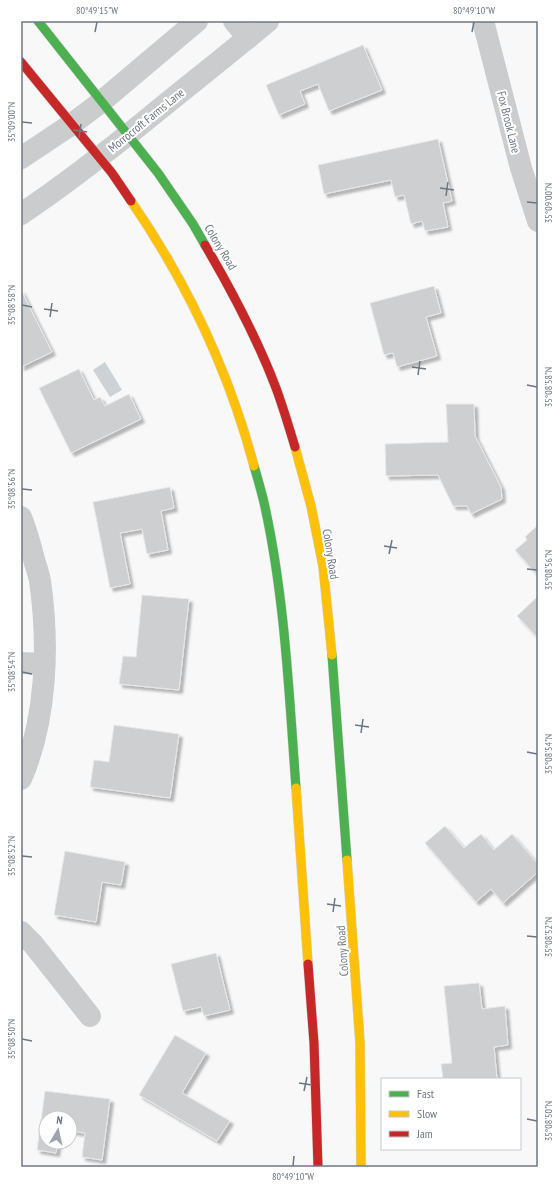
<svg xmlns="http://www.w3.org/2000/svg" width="559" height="1188" font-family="'PT Sans Narrow',sans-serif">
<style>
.water{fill:#cdd2d6}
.building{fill:#cecfd0;stroke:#e8e8e8;filter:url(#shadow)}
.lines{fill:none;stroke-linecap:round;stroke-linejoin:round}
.fast-casing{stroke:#d4d5d5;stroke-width:10}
.slow-casing{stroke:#d4d5d5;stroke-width:10}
.jam-casing{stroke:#d4d5d5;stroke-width:10}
.street{stroke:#cbccce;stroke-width:22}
.fast{stroke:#4caf50;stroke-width:9}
.slow{stroke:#ffc107;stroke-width:9}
.jam{stroke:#c62828;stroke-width:9}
.ticks{fill:none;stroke:#6c7784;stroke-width:1.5}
.labels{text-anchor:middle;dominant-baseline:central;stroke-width:4;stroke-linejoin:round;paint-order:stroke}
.street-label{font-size:12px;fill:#6c7784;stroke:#fff}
.neatline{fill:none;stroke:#6c7784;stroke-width:1.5}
.ticks-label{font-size:10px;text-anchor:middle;fill:#6c7784}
</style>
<defs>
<filter id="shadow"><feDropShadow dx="3.5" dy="3.5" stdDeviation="1" flood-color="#0004"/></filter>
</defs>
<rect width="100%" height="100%" fill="#f8f8f8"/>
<!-- water -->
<path class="water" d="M 105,362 L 122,390 L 110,397 L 93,370 Z"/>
<!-- building -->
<g class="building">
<path d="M 363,45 L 382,90 L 329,111 L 318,84 L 300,91 L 305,104 L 279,115 L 266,85 Z"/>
<path d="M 438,139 L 452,201 L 443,203 L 448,227 L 425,231 L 422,221 L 411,224 L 404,195 L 395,197 L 391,180 L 324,194 L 318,165 Z"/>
<path d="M 434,286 L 441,313 L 426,317 L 437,356 L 397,367 L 393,353 L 384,355 L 370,303 Z"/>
<path d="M 21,290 L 52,352 L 21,367 Z"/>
<path d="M 79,369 L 94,400 L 100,397 L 105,406 L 129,394 L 141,419 L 71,453 L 39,388 Z"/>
<path d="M 446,404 L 474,404 L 475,436 L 501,487 L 502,499 L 471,514 L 467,506 L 453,506 L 438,475 L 386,476 L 385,444 L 448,442 Z"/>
<path d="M 170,487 L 174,508 L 161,511 L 168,550 L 147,554 L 142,529 L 120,533 L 130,584 L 110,588 L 93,502 Z"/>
<path d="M 538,525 L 538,576 L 515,550 L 527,540 L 525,537 Z"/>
<path d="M 142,595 L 189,599 L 179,690 L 119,684 L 123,656 L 136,657 Z"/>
<path d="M 538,596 L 538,638 L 517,616 Z"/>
<path d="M 114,725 L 179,734 L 170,798 L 90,787 L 94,760 L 109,762 Z"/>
<path d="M 445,826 L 464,848 L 481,834 L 494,850 L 512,834 L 538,864 L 538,872 L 503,903 L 491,889 L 476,902 L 425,843 Z"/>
<path d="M 65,851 L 125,862 L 121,885 L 102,882 L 96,922 L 54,915 Z"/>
<path d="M 216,953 L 230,1010 L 204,1016 L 201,1007 L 183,1011 L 171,964 Z"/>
<path d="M 479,983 L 482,1009 L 505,1006 L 508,1045 L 494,1047 L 497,1079 L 443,1079 L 441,1064 L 452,1063 L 444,986 Z"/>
<path d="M 175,1035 L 206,1053 L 182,1093 L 230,1121 L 217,1141 L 139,1095 Z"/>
<path d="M 45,1091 L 110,1099 L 102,1160 L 82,1157 L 85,1133 L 70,1131 L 70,1118 L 46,1118 L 46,1142 L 58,1142 L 56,1153 L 37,1150 Z"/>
</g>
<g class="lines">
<!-- fast casing -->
<g class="fast-casing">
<g id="fast">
<path d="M 38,21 L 158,173 L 193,224 L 205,245"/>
<path d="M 254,466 C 258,480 262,493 265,507 C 285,599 289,694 296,788"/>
<path d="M 332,655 L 347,860"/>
</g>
</g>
<!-- slow casing -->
<g class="slow-casing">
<g id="slow">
<path d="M 131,201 C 186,281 229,372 254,466"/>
<path d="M 295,447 L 311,506 L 323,566 L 332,655"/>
<path d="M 296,788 L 308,964"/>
<path d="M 347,860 L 360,1043 L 361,1167"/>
</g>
</g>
<!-- jam casing -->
<g class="jam-casing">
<g id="jam">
<path d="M 21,62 L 112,173 L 131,201"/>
<path d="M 205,245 C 232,291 257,338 276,388 C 283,407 289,427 295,447"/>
<path d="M 308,964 L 314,1043 L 318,1167"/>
</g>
</g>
<!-- street -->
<g class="street">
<path d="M 234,21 L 248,38"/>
<path d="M 483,21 L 521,168 L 538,221"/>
<path d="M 21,158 L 72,124 L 101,102 L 197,21"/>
<path d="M 21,214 C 66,184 108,151 150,117 C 189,85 229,54 268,21"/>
<path d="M 21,517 C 27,532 31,547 35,563 C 37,569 39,575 40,581 C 49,644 47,719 21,779"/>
<path d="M 21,663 L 44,664"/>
<path d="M 21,932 L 33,944 L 90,1016"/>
</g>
<!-- fast -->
<use href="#fast" class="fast"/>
<!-- slow -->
<use href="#slow" class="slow"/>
<!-- jam -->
<use href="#jam" class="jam"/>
</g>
<!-- ticks -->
<path class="ticks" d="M 95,32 L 97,22M 472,32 L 474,22M 22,122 L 32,123M 73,130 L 87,132M 79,138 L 81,124M 440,188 L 454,190M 446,196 L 448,182M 527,202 L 537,203M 22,305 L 32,307M 44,309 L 58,311M 50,317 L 52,303M 412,367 L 426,369M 418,375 L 420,361M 527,385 L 537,387M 22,489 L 32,490M 384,546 L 397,548M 389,554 L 392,540M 527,569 L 537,570M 22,672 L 32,674M 355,725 L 369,727M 361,733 L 363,719M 527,752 L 537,754M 22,856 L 32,857M 327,904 L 341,906M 333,912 L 335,898M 527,936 L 537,937M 22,1039 L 32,1041M 299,1083 L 312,1085M 304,1091 L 307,1077M 527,1119 L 537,1121M 293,1166 L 294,1156"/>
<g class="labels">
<!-- street labels -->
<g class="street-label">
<text transform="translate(146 120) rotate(-39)">Morrocroft Farms Lane</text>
<text transform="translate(509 122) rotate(76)">Fox Brook Lane</text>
<text transform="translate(221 247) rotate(59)">Colony Road</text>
<text transform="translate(331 554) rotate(81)">Colony Road</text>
<text transform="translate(342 951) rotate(-94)">Colony Road</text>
</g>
</g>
<!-- border -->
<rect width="559" height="1188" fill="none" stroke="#ffffff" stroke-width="44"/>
<!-- legend -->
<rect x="381" y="1078" width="140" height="72" fill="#ffffff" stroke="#c4c9ce"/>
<rect x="389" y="1091" width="20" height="6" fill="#4caf50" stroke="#c4c9ce"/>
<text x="417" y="1098" font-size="12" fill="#6c7784">Fast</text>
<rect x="389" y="1111" width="20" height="6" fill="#ffc107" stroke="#c4c9ce"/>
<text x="417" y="1118" font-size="12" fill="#6c7784">Slow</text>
<rect x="389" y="1131" width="20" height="6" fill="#c62828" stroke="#c4c9ce"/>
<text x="417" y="1138" font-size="12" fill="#6c7784">Jam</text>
<!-- north arrow -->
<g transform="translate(58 1130) rotate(9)"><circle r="19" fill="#ffffff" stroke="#c4c9ce"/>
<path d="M0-3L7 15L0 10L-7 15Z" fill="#9da4ad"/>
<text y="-6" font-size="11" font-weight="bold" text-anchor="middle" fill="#6c7784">N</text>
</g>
<rect x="22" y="22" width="515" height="1144" class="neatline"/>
<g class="ticks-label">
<text x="97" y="14">80°49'15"W</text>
<text x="474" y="14">80°49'10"W</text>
<text transform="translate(11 122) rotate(-90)" y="4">35°09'00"N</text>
<text transform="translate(548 203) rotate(-90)" y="4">35°09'00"N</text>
<text transform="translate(11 305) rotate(-90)" y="4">35°08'58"N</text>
<text transform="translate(548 387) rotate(-90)" y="4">35°08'58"N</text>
<text transform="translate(11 489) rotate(-90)" y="4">35°08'56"N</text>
<text transform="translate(548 570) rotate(-90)" y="4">35°08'56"N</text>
<text transform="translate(11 672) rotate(-90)" y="4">35°08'54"N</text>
<text transform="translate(548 754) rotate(-90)" y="4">35°08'54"N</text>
<text transform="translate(11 856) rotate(-90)" y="4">35°08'52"N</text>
<text transform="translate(548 937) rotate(-90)" y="4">35°08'52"N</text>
<text transform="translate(11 1039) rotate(-90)" y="4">35°08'50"N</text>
<text transform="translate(548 1121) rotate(-90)" y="4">35°08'50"N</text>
<text x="293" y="1180">80°49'10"W</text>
</g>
</svg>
